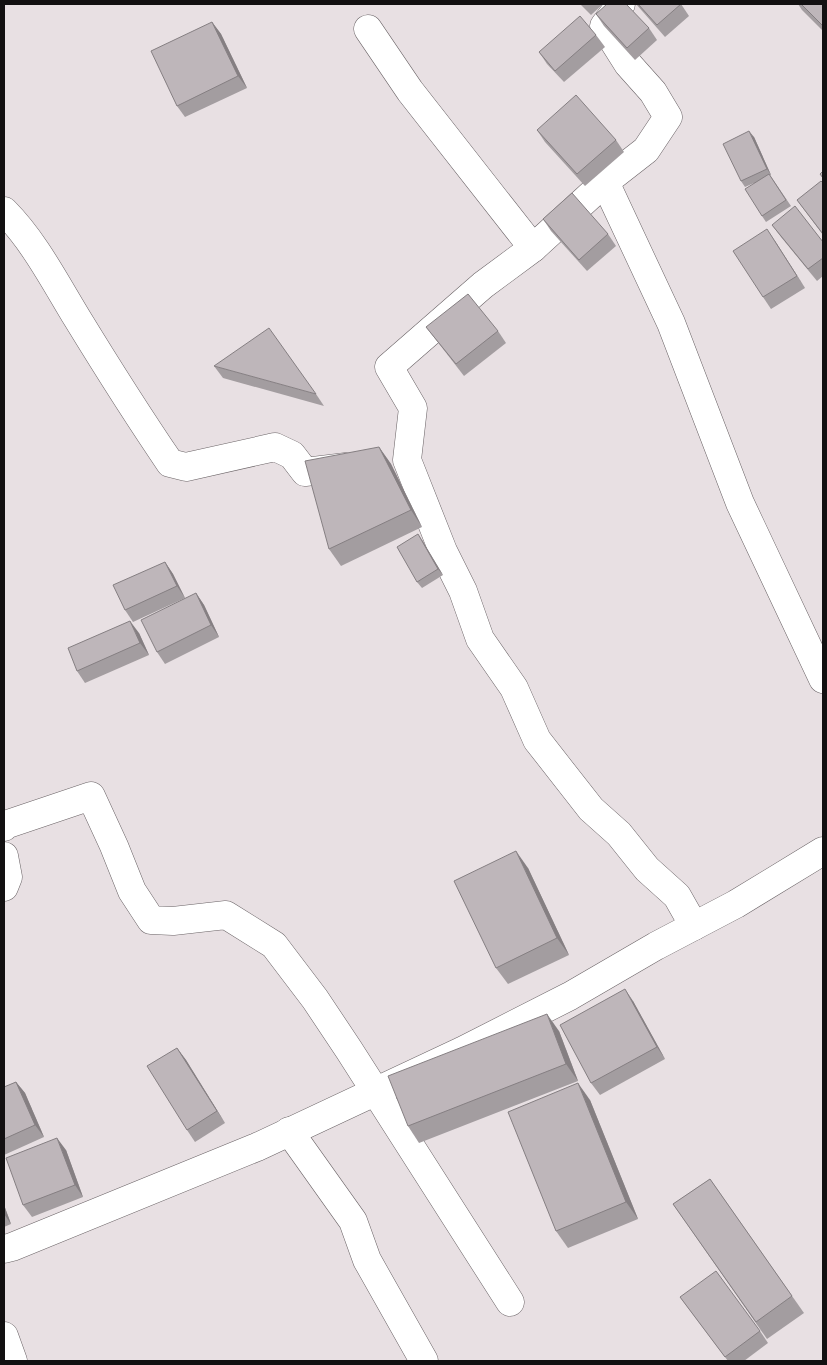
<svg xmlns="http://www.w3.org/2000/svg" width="827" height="1365" font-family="Figtree,sans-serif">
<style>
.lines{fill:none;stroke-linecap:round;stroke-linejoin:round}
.street-casing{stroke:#6a6366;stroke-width:29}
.street{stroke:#fff;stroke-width:28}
.wall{fill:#a39da0}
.shaded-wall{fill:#857f82}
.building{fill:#beb6ba;stroke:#857f82}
</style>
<rect width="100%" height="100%" fill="#e8e0e3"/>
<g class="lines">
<!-- street casing -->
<g class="street-casing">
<g id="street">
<path d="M 621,4 L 604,26 L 628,64 L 653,92 L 668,117 L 646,150 L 605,182 L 533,248 L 483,285 L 389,367 L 413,408 L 407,460 L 443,551 L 463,591 L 480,639 L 514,688 L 537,740 L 591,809 L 619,834 L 647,869 L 677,896 L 694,926"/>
<path d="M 368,29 L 410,91 L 533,248"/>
<path d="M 605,182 L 671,323 L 740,503 L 823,679"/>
<path d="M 4,211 C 34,241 55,282 77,318 C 107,367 138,416 170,463 L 186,467 L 275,447 L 292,455 L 305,472 L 346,467"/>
<path d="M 4,827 L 5,825 L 91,796 L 114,846 L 132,891 L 151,920 L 173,921 L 226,915 L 274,945 L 315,999 L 349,1050 L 510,1302"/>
<path d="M 4,856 L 8,877 L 4,887"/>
<path d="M 289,1131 L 353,1221 L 367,1260 L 424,1361"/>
<path d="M 4,1249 L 12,1247 L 257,1147 L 462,1051 L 570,996 L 656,946 L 736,904 L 823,851"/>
<path d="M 4,1336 L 13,1361"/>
</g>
</g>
<!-- street -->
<use href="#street" class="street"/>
</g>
<!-- wall -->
<g class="wall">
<path d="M 580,4 L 603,4 L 591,15 Z"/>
<path d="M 636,4 L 681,4 L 689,16 L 665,37 Z"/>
<path d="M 798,4 L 823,4 L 823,31 L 802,10 Z"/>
<path d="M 596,14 L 649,28 L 657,40 L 635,60 L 604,26 Z"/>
<path d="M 212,22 L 221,34 L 247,88 L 185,117 L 177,106 Z"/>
<path d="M 596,35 L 605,47 L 564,82 L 547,64 L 539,52 Z"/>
<path d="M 537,130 L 616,140 L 624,152 L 585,186 L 545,142 Z"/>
<path d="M 754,137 L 771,175 L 770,175 L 791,206 L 766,222 L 762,216 L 754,183 L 745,187 L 741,181 Z"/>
<path d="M 823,183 L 823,235 L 797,200 Z"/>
<path d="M 543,219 L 608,234 L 616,246 L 587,271 L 551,231 Z"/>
<path d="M 772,225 L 823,242 L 823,276 L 817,281 L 781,237 Z"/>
<path d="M 775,241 L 805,288 L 771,309 L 763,297 Z"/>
<path d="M 426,327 L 498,331 L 506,343 L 464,376 Z"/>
<path d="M 214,366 L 316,394 L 324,406 L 223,378 Z"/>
<path d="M 379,447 L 391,464 L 422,527 L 341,566 L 329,549 Z"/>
<path d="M 422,540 L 443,575 L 422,588 L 417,582 Z"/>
<path d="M 165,562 L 173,574 L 185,598 L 133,622 L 125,610 Z"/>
<path d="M 196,593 L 204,605 L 219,637 L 165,664 L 157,652 Z"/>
<path d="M 139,633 L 149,655 L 85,683 L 77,671 Z"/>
<path d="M 528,868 L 569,955 L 508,984 L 496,968 Z"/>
<path d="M 633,1001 L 665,1059 L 600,1095 L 591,1083 Z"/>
<path d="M 559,1031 L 578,1081 L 419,1143 L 408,1126 Z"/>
<path d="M 177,1048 L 186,1060 L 225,1123 L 195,1142 L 187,1130 Z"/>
<path d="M 16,1082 L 25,1093 L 44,1137 L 4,1155 L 4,1087 Z"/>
<path d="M 590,1100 L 638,1219 L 568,1248 L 556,1231 Z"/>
<path d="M 66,1150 L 83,1197 L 32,1217 L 23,1205 Z"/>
<path d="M 710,1179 L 804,1313 L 767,1339 L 673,1204 Z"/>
<path d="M 4,1205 L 11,1224 L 4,1227 Z"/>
<path d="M 680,1297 L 760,1331 L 768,1343 L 744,1361 L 728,1361 Z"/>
</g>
<!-- shaded-wall -->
<g class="shaded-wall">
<path d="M 212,22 L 221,34 L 247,88 L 238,76 Z"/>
<path d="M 749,131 L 754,137 L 771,175 L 767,169 Z"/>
<path d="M 767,229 L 775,241 L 805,288 L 797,276 Z"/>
<path d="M 379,447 L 391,464 L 422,527 L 411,510 Z"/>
<path d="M 418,534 L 422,540 L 443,575 L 438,569 Z"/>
<path d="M 165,562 L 173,574 L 185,598 L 177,586 Z"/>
<path d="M 196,593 L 204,605 L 219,637 L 211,625 Z"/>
<path d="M 130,621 L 139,633 L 149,655 L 140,643 Z"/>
<path d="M 516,851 L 528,868 L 569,955 L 557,938 Z"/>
<path d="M 625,989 L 633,1001 L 665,1059 L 657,1047 Z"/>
<path d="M 547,1014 L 559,1031 L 578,1081 L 566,1064 Z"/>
<path d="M 177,1048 L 186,1060 L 225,1123 L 217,1111 Z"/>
<path d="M 16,1082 L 25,1093 L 44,1137 L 35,1125 Z"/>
<path d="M 578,1083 L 590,1100 L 638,1219 L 626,1202 Z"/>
<path d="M 57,1138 L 66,1150 L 83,1197 L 75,1185 Z"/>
<path d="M 4,1205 L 11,1224 L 4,1214 Z"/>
</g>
<!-- building -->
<g class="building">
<path d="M 607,4 L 626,4 L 649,28 L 627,48 L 596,14 Z"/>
<path d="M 638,4 L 681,4 L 657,25 Z"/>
<path d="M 801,4 L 823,4 L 823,26 Z"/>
<path d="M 580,16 L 596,35 L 555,71 L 539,52 Z"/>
<path d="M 212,22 L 238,76 L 177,106 L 151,51 Z"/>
<path d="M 576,95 L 616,140 L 577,174 L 537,130 Z"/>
<path d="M 749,131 L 767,169 L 741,181 L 723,144 Z"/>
<path d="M 823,171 L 823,178 L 820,174 Z"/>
<path d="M 769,174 L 786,200 L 762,216 L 745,189 Z"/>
<path d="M 821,181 L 823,183 L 823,234 L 797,200 Z"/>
<path d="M 572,193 L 608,234 L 579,260 L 543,219 Z"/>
<path d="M 795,206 L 823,242 L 823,258 L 808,269 L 772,225 Z"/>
<path d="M 767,229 L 797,276 L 763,297 L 733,251 Z"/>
<path d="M 468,294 L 498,331 L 456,364 L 426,327 Z"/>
<path d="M 269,328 L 316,394 L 214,366 Z"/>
<path d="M 379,447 L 411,510 L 329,549 L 305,461 Z"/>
<path d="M 418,534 L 438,569 L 417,582 L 397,547 Z"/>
<path d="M 165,562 L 177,586 L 125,610 L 113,585 Z"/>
<path d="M 196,593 L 211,625 L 157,652 L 141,620 Z"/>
<path d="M 130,621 L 140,643 L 77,671 L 68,648 Z"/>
<path d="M 516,851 L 557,938 L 496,968 L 454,881 Z"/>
<path d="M 625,989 L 657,1047 L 591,1083 L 560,1025 Z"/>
<path d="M 547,1014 L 566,1064 L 408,1126 L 388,1076 Z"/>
<path d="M 177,1048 L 217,1111 L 187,1130 L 147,1066 Z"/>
<path d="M 16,1082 L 35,1125 L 4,1139 L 4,1087 Z"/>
<path d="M 578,1083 L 626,1202 L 556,1231 L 508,1112 Z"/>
<path d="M 57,1138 L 75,1185 L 23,1205 L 6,1158 Z"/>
<path d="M 710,1179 L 792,1296 L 756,1322 L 673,1204 Z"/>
<path d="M 716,1271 L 760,1331 L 725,1357 L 680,1297 Z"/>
</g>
<!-- border -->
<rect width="827" height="1365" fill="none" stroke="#121011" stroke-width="10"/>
</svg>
